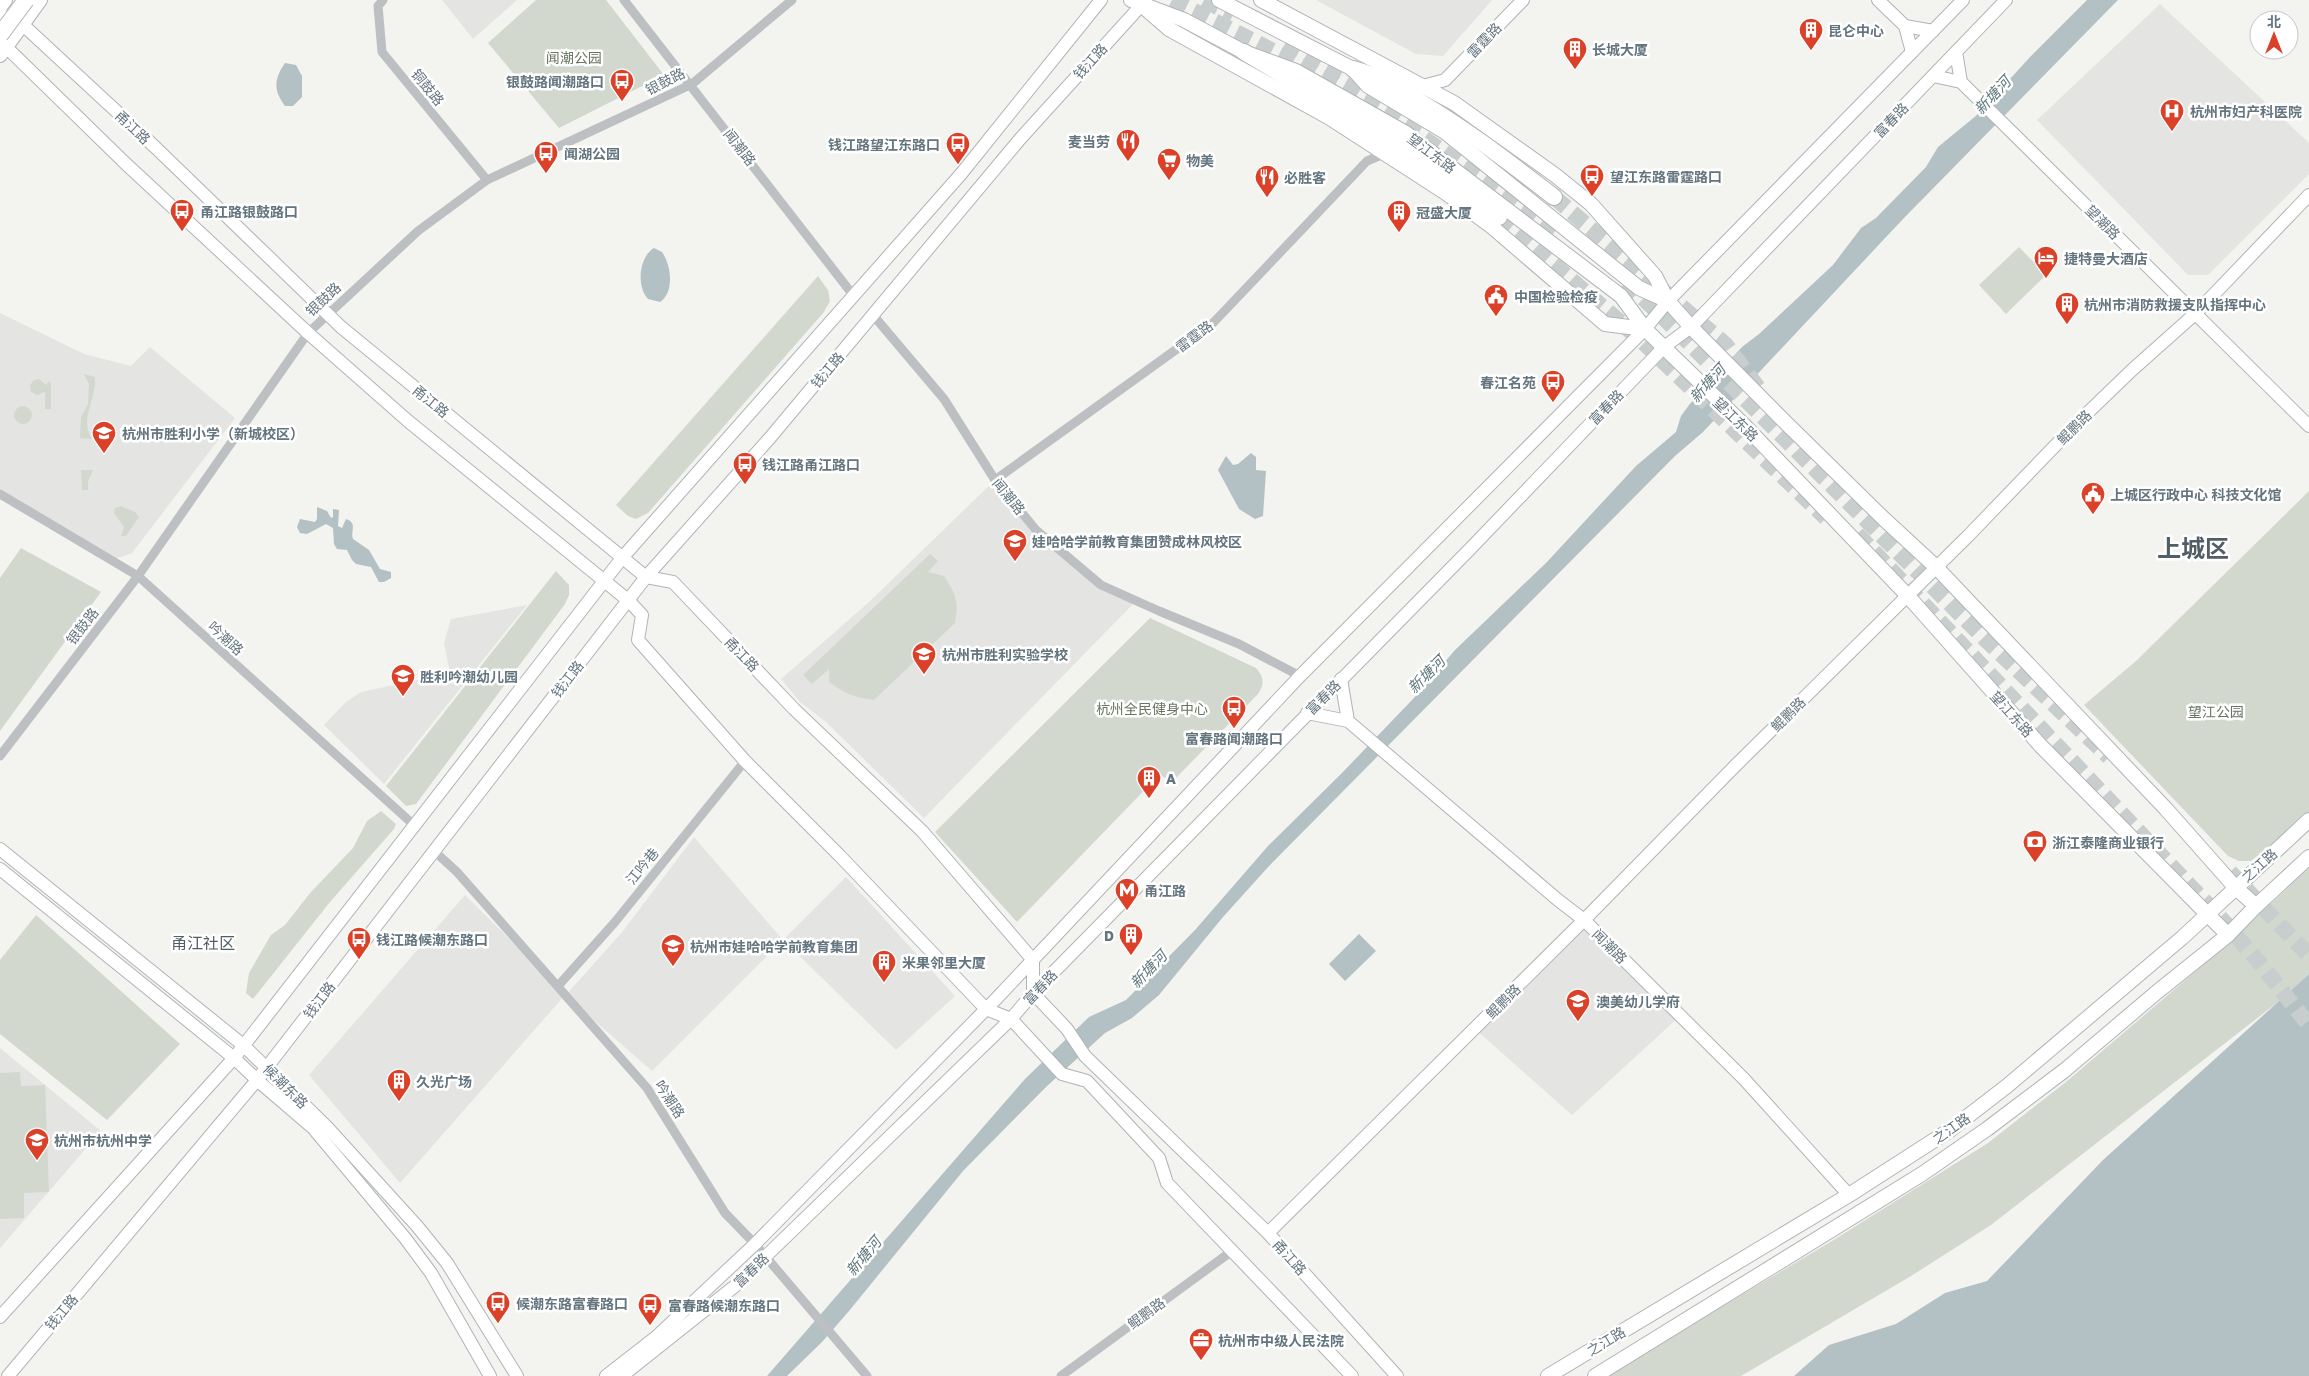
<svg xmlns="http://www.w3.org/2000/svg" width="2309" height="1376" font-family="'Golos Text','Noto Sans SC',sans-serif">
	<style>
		.built { fill: #e4e5e3 }
		.green { fill: #d3d8cf }
		.water { fill: #b3c1c4 }
		.lines { fill: none; stroke-linecap: round; stroke-linejoin: round }
		.highway-tunnel { stroke: #c8cdcd; stroke-width: 16; stroke-dasharray: 16 8; stroke-linecap: butt }
		.secondary-casing { stroke: #afb4b8; stroke-width: 14 }
		.primary-casing { stroke: #b0b4b7; stroke-width: 16 }
		.highway-casing { stroke: #afb3b6; stroke-width: 18 }
		.street { stroke: #bcc0c3; stroke-width: 9 }
		.secondary { stroke: #fff; stroke-width: 12 }
		.primary { stroke: #fff; stroke-width: 14 }
		.highway { stroke: #fff; stroke-width: 16 }
		.highway-bridge-casing { stroke: #afb3b6; stroke-width: 18; stroke-linecap: butt }
		.highway-bridge { stroke: #fff; stroke-width: 16 }
		.labels { text-anchor: middle; dominant-baseline: central; stroke-width: 5; stroke-linejoin: round; paint-order: stroke }
		.poi-label { font-size: 14px; font-weight: bold; fill: #64757f; stroke: #fff; text-anchor: start }
		.street-label { font-size: 14px; fill: #64757f; stroke: #fff }
		.park-label { font-size: 14px; fill: #687762; stroke: #fff }
		.water-label { font-size: 15px; font-style: italic; fill: #5f777d; stroke: #fff }
		.quarter-label { font-size: 16px; fill: #515e65; stroke: #fff }
		.town-label { font-size: 24px; font-weight: bold; fill: #515e65; stroke: #fff }
	</style>
	<rect width="100%" height="100%" fill="#f3f3ef"/>
	<g class="built">
		<path d="M442,0h75l-44,39z"/>
		<path d="M1316,0h176l-49,56 -27,-2z"/>
		<path d="M2160,4l149,139v31l-101,101h-20l-151,-155z"/>
		<path d="M0,313l84,41 47,12 19,-19 85,71 -103,135 -17,6 -115,-69z"/>
		<path d="M995,480l42,50 64,55 35,16 -212,217 -99,-97 -25,-19 -19,-23 87,-76z"/>
		<path d="M527,605l-143,179 -60,-59 22,-23 15,-10 89,-19 -6,-30 7,-24z"/>
		<path d="M694,837l89,103 63,-63 109,119 -59,54 -113,-110 -131,131 -87,-76 -165,188 -91,-108 156,-180 101,100 57,-64z"/>
		<path d="M1584,920l96,96 -108,99 -97,-86z"/>
		<path d="M0,1048l101,83 -101,117z"/>
	</g>
	<g class="green">
		<path d="M536,0h70l58,75 -105,53 -71,-85z"/>
		<path d="M2019,247l27,28 -40,39 -27,-29z"/>
		<path d="M818,276l10,14 2,11 -6,11 -176,201 -12,6 -8,-3 -12,-11z"/>
		<path d="M84,374l11,3c2,22 -16,42 -3,62l-12,-1 1,-21 7,-13 1,-20z"/>
		<path d="M34,380l5,-1 7,6 3,-4 2,3v25h-6v-17l-8,3 -6,-3 -1,-7z"/>
		<circle cx="23" cy="415" r="9"/>
		<path d="M81,470h12l-5,12v8h-6z"/>
		<path d="M2309,491v322l-58,48h-12l-11,-5 -144,-151 52,-44z"/>
		<path d="M121,506l14,6 4,5 -13,19h-5l3,-9 -10,-14 1,-5z"/>
		<path d="M21,548l80,44 -101,139v-153z"/>
		<path d="M930,554l8,7 -10,11 16,4c12,18 15,25 11,47l-81,77c-19,-2 -30,-7 -45,-18v-13l-17,15 -9,-9z"/>
		<path d="M556,571l13,14v10l-4,9 -149,200 -10,2 -20,-20z"/>
		<path d="M1150,618l106,50c8,9 9,15 2,26l-87,89 -11,-9 -143,148 -82,-90z"/>
		<path d="M381,811l15,13 -2,5 -64,73 -77,97 -7,-6 3,-20 22,-38 14,-10 26,-33 42,-44 14,-27z"/>
		<path d="M2309,868v106l-31,28 -287,223 -80,51 -170,100h-136l227,-135 156,-98 78,-61 158,-135z"/>
		<path d="M36,915l144,129 -73,76 -107,-86v-74z"/>
		<path d="M20,1072l1,14 24,-1 4,107 -25,1v25l-24,1v-146z"/>
	</g>
	<g class="water">
		<path d="M2087,0h31l-215,219 -200,213 -28,24 -120,121 -286,289 -46,51 -64,78 -27,23 -27,15 -59,54 -83,84 -114,140 -27,31 -35,34h-20l258,-297 64,-62 37,-17 69,-70 73,-84 73,-72 72,-75 42,-49 91,-87 90,-97 40,-34 5,-16 8,-11 53,-58 17,-13 74,-69 28,-37 15,-10 50,-51 12,-20 39,-32 54,-59z"/>
		<path d="M285,63l11,2 6,11v21l-9,9h-8c-12,-16 -11,-27 0,-43z"/>
		<path d="M654,248l8,4c9,13 13,40 -2,50l-12,-3c-12,-13 -9,-42 6,-51z"/>
		<path d="M1251,453l5,4v13l10,1 -3,45 -8,3 -16,-10 -21,-39 8,-14 7,9 5,-1z"/>
		<path d="M317,507l10,4 4,7 2,-1v-8l6,1 -1,16 4,2 4,-9c12,4 4,12 7,20l16,11 11,19 11,3v6l-7,4h-5l-8,-15 -15,-3 -4,-4 -5,-10 -10,-1 -3,-5 -1,-16 -7,-4 -19,10 -7,-1 -3,-6 3,-8 15,3 2,-3z"/>
		<path d="M1359,934l17,17 -31,30 -16,-17z"/>
		<path d="M2309,974v402h-515l35,-31 67,-21 49,-31 42,-12 116,-121z"/>
	</g>
	<g class="lines">
		<g class="highway-tunnel">
			<path d="M1172,0c65,33 132,65 195,102 65,39 126,84 184,134"/>
			<path d="M1204,0l29,15"/>
			<path d="M1286,42l82,44"/>
			<path d="M1554,197l172,148 36,48"/>
			<path d="M1499,217l144,125 183,176"/>
			<path d="M1626,282l39,37 320,320 124,118"/>
			<path d="M1857,534l370,391 31,36 51,64"/>
			<path d="M2230,872l79,84"/>
		</g>
		<defs>
			<g id="secondary">
				<path d="M1878,0l27,26 7,26"/>
				<path d="M0,14l22,10 133,123 186,180 305,250 27,5 121,127 128,122 111,129v33l34,36 18,27 183,177 129,143"/>
				<path d="M1905,26l28,5"/>
				<path d="M0,41l125,122 183,170 100,88 221,180 13,14 -4,25 107,121 95,95 146,153 25,10 51,55 25,7 72,77 8,25 185,193"/>
				<path d="M1956,52l5,30"/>
				<path d="M1933,76l28,6 348,344"/>
				<path d="M1423,86l22,-6 78,-80"/>
				<path d="M1341,679l7,42"/>
				<path d="M1307,713l41,8 210,179 26,20 160,159 105,116"/>
				<path d="M0,849l243,196 84,82 90,99 30,37 70,113"/>
				<path d="M0,869l234,189 23,22 56,48 92,110 26,35 59,103"/>
				<path d="M1268,1233l316,-313 151,-154 234,-231 109,-113 54,-52 64,-57 113,-118"/>
				<path d="M0,1317l234,-259 388,-500 339,-384 140,-174"/>
				<path d="M8,1376l249,-296 389,-503 123,-138 251,-300 126,-139"/>
				<path d="M606,1376l50,-39 99,-93 241,-245 304,-323 345,-347 23,-28 295,-301"/>
				<path d="M622,1376l113,-90 276,-267 22,-26 437,-444 194,-202 27,-20 315,-327"/>
			</g>
			<g id="primary">
				<path d="M1131,0l53,20 60,32 52,19 110,62 215,163 24,33 100,97 162,169 133,150 188,190"/>
				<path d="M1219,0l134,69 15,17 77,46 194,156 29,13"/>
				<path d="M1261,0l193,103 101,72 36,29 64,72 13,25 23,26 96,97 97,95 52,48 230,242 69,78 21,19"/>
				<path d="M1147,10l22,19 161,89 116,75 45,33 114,98 40,5"/>
				<path d="M0,55l40,-55"/>
				<path d="M1548,1376l301,-181 101,-65 57,-44 176,-149 126,-117"/>
				<path d="M1595,1376l327,-202 65,-45 78,-59 92,-78 71,-57 28,-29 53,-49"/>
			</g>
			<g id="highway">
				<path d="M0,5l4,-5"/>
				<path d="M1244,52c87,52 175,101 255,165"/>
				<path d="M1353,69c26,7 47,20 69,34 47,28 89,61 132,94"/>
			</g>
		</defs>
		<use href="#secondary" class="secondary-casing"/>
		<use href="#primary" class="primary-casing"/>
		<use href="#highway" class="highway-casing"/>
		<g class="street">
			<path d="M383,0l-5,6 4,46 105,128"/>
			<path d="M624,0l229,295"/>
			<path d="M873,315l71,84 51,81 41,50 65,55 58,26 80,33 61,32"/>
			<path d="M995,480l218,-157 154,-162 19,-8"/>
			<path d="M0,494l138,82 277,250"/>
			<path d="M0,756l138,-180 170,-243 110,-102 69,-51 205,-96 100,-84"/>
			<path d="M433,850l24,22 190,216 78,125 30,31 112,132"/>
			<path d="M558,986l57,-64 130,-161"/>
			<path d="M1061,1376l171,-125"/>
		</g>
		<use href="#secondary" class="secondary"/>
		<use href="#primary" class="primary"/>
		<use href="#highway" class="highway"/>
		<defs>
			<path id="highway-bridge" d="M0,35l26,-35"/>
		</defs>
		<use href="#highway-bridge" class="highway-bridge-casing"/>
		<use href="#highway-bridge" class="highway-bridge"/>
	</g>
	<defs>
		<symbol id="building-pin" viewBox="-11 -11 22 30"><path d="M0 17L-7.5 6A9.5 9.5 0 1 1 7.5 6Z" fill="#db4128" stroke="#fff"/><path d="M-4-6H4V6H1V3H-1V6H-4ZM-2.5-4.3h1.7v1.8h-1.7ZM.8-4.3h1.7v1.8H.8ZM-2.5-1h1.7V.8h-1.7ZM.8-1h1.7V.8H.8Z" fill="#fff"/></symbol>
		<symbol id="bus-pin" viewBox="-11 -11 22 30"><path d="M0 17L-7.5 6A9.5 9.5 0 1 1 7.5 6Z" fill="#db4128" stroke="#fff"/><path d="M-5-6H5V4H4V6H2V4H-2V6H-4V4H-5ZM-3.5-4V0h7V-4ZM-3.5 1.2v1.5H-2V1.2ZM2 1.2v1.5H3.5V1.2Z" fill="#fff"/></symbol>
		<symbol id="hospital-pin" viewBox="-11 -11 22 30"><path d="M0 17L-7.5 6A9.5 9.5 0 1 1 7.5 6Z" fill="#db4128" stroke="#fff"/><path d="M-5-5h3v3.5h4V-5h3V5h-3V1.5h-4V5h-3Z" fill="#fff"/></symbol>
		<symbol id="restaurant-pin" viewBox="-11 -11 22 30"><path d="M0 17L-7.5 6A9.5 9.5 0 1 1 7.5 6Z" fill="#db4128" stroke="#fff"/><path d="M-5-6h1v4h1v-4h1v4h1v-4h1v5L-1.5 .5V6h-2V.5L-5-1ZM5-6V6H3V1.5H1.5Q1.5-4 5-6Z" fill="#fff"/></symbol>
		<symbol id="supermarket-pin" viewBox="-11 -11 22 30"><path d="M0 17L-7.5 6A9.5 9.5 0 1 1 7.5 6Z" fill="#db4128" stroke="#fff"/><path d="M-6-5.5h2.5l.6 2H6L4.5 2H-2.5L-4.4-4H-6ZM-1.5 3.2a1.3 1.3 0 1 0 .1 0ZM3 3.2a1.3 1.3 0 1 0 .1 0Z" fill="#fff"/></symbol>
		<symbol id="hotel-pin" viewBox="-11 -11 22 30"><path d="M0 17L-7.5 6A9.5 9.5 0 1 1 7.5 6Z" fill="#db4128" stroke="#fff"/><path d="M-6-4.5h1.5V1H6V5H4.5V3h-9V5H-6ZM-4 0a1.8 1.8 0 1 1 3.6 0ZM.5 0V-2.5h3Q6-2.5 6 0Z" fill="#fff"/></symbol>
		<symbol id="civic-pin" viewBox="-11 -11 22 30"><path d="M0 17L-7.5 6A9.5 9.5 0 1 1 7.5 6Z" fill="#db4128" stroke="#fff"/><path d="M-.6-6.5H3V-4.5H.6V-3L4-1V1h2V6H-6V1h2V-1L-.6-3ZM-1.2 2.5V6h2.4V2.5Z" fill="#fff"/></symbol>
		<symbol id="school-pin" viewBox="-11 -11 22 30"><path d="M0 17L-7.5 6A9.5 9.5 0 1 1 7.5 6Z" fill="#db4128" stroke="#fff"/><path d="M0-5L7-2L0 1L-7-2ZM-4 1L0 2.5L4 1V4Q0 6-4 4Z" fill="#fff"/></symbol>
		<symbol id="bank-pin" viewBox="-11 -11 22 30"><path d="M0 17L-7.5 6A9.5 9.5 0 1 1 7.5 6Z" fill="#db4128" stroke="#fff"/><path d="M-6-4H6V4H-6ZM0-2.3a2.3 2.3 0 1 0 0 4.6a2.3 2.3 0 1 0 0-4.6Z" fill="#fff"/></symbol>
		<symbol id="metro-pin" viewBox="-11 -11 22 30"><path d="M0 17L-7.5 6A9.5 9.5 0 1 1 7.5 6Z" fill="#db4128" stroke="#fff"/><path d="M-5.5 5V-5H-3L0 0L3-5H5.5V5H3V-.5L0 4L-3-.5V5Z" fill="#fff"/></symbol>
		<symbol id="office-pin" viewBox="-11 -11 22 30"><path d="M0 17L-7.5 6A9.5 9.5 0 1 1 7.5 6Z" fill="#db4128" stroke="#fff"/><path d="M-6-3h4V-5.5h4V-3h4V5H-6ZM-1-4.5V-3h2v-1.5ZM-6 0V1H6V0Z" fill="#fff"/></symbol>
	</defs>
	<g fill-rule="evenodd">
		<use href="#building-pin" x="1797" y="16" width="28" height="38"/>
		<use href="#building-pin" x="1561" y="35" width="28" height="38"/>
		<use href="#bus-pin" x="608" y="67" width="28" height="38"/>
		<use href="#hospital-pin" x="2158" y="97" width="28" height="38"/>
		<use href="#restaurant-pin" x="1114" y="127" width="28" height="38"/>
		<use href="#bus-pin" x="944" y="130" width="28" height="38"/>
		<use href="#bus-pin" x="532" y="139" width="28" height="38"/>
		<use href="#supermarket-pin" x="1155" y="146" width="28" height="38"/>
		<use href="#bus-pin" x="1578" y="162" width="28" height="38"/>
		<use href="#restaurant-pin" x="1253" y="163" width="28" height="38"/>
		<use href="#bus-pin" x="168" y="197" width="28" height="38"/>
		<use href="#building-pin" x="1385" y="198" width="28" height="38"/>
		<use href="#hotel-pin" x="2032" y="244" width="28" height="38"/>
		<use href="#civic-pin" x="1482" y="282" width="28" height="38"/>
		<use href="#building-pin" x="2053" y="290" width="28" height="38"/>
		<use href="#bus-pin" x="1539" y="368" width="28" height="38"/>
		<use href="#school-pin" x="90" y="419" width="28" height="38"/>
		<use href="#bus-pin" x="731" y="450" width="28" height="38"/>
		<use href="#civic-pin" x="2079" y="480" width="28" height="38"/>
		<use href="#school-pin" x="1001" y="527" width="28" height="38"/>
		<use href="#school-pin" x="910" y="640" width="28" height="38"/>
		<use href="#school-pin" x="389" y="662" width="28" height="38"/>
		<use href="#bus-pin" x="1220" y="694" width="28" height="38"/>
		<use href="#building-pin" x="1135" y="764" width="28" height="38"/>
		<use href="#bank-pin" x="2021" y="828" width="28" height="38"/>
		<use href="#metro-pin" x="1113" y="876" width="28" height="38"/>
		<use href="#building-pin" x="1117" y="921" width="28" height="38"/>
		<use href="#bus-pin" x="345" y="925" width="28" height="38"/>
		<use href="#school-pin" x="659" y="932" width="28" height="38"/>
		<use href="#building-pin" x="870" y="948" width="28" height="38"/>
		<use href="#school-pin" x="1564" y="987" width="28" height="38"/>
		<use href="#building-pin" x="385" y="1067" width="28" height="38"/>
		<use href="#school-pin" x="23" y="1126" width="28" height="38"/>
		<use href="#bus-pin" x="484" y="1289" width="28" height="38"/>
		<use href="#bus-pin" x="636" y="1291" width="28" height="38"/>
		<use href="#office-pin" x="1187" y="1326" width="28" height="38"/>
	</g>
	<g class="labels">
		<g class="poi-label">
			<text x="1828" y="30">昆仑中心</text>
			<text x="1592" y="49">长城大厦</text>
			<text x="604" y="81" text-anchor="end">银鼓路闻潮路口</text>
			<text x="2190" y="111">杭州市妇产科医院</text>
			<text x="1110" y="141" text-anchor="end">麦当劳</text>
			<text x="940" y="144" text-anchor="end">钱江路望江东路口</text>
			<text x="564" y="153">闻湖公园</text>
			<text x="1186" y="160">物美</text>
			<text x="1610" y="176">望江东路雷霆路口</text>
			<text x="1284" y="177">必胜客</text>
			<text x="200" y="211">甬江路银鼓路口</text>
			<text x="1416" y="212">冠盛大厦</text>
			<text x="2064" y="258">捷特曼大酒店</text>
			<text x="1514" y="296">中国检验检疫</text>
			<text x="2084" y="304">杭州市消防救援支队指挥中心</text>
			<text x="1536" y="382" text-anchor="end">春江名苑</text>
			<text x="122" y="433">杭州市胜利小学（新城校区）</text>
			<text x="762" y="464">钱江路甬江路口</text>
			<text x="2110" y="494">上城区行政中心 科技文化馆</text>
			<text x="1032" y="541">娃哈哈学前教育集团赞成林风校区</text>
			<text x="942" y="654">杭州市胜利实验学校</text>
			<text x="420" y="676">胜利吟潮幼儿园</text>
			<text x="1234" y="738" text-anchor="middle">富春路闻潮路口</text>
			<text x="1166" y="778">A</text>
			<text x="2052" y="842">浙江泰隆商业银行</text>
			<text x="1144" y="890">甬江路</text>
			<text x="1114" y="935" text-anchor="end">D</text>
			<text x="376" y="939">钱江路候潮东路口</text>
			<text x="690" y="946">杭州市娃哈哈学前教育集团</text>
			<text x="902" y="962">米果邻里大厦</text>
			<text x="1596" y="1001">澳美幼儿学府</text>
			<text x="416" y="1081">久光广场</text>
			<text x="54" y="1140">杭州市杭州中学</text>
			<text x="516" y="1303">候潮东路富春路口</text>
			<text x="668" y="1305">富春路候潮东路口</text>
			<text x="1218" y="1340">杭州市中级人民法院</text>
		</g>
		<g class="street-label">
			<text transform="translate(1484 40) rotate(-46)">雷霆路</text>
			<text transform="translate(1090 61) rotate(-48)">钱江路</text>
			<text transform="translate(665 81) rotate(-27)">银鼓路</text>
			<text transform="translate(428 87) rotate(51)">铜鼓路</text>
			<text transform="translate(1891 120) rotate(-46)">富春路</text>
			<text transform="translate(133 127) rotate(43)">甬江路</text>
			<text transform="translate(740 147) rotate(52)">闻潮路</text>
			<text transform="translate(1432 153) rotate(37)">望江东路</text>
			<text transform="translate(2103 222) rotate(45)">望潮路</text>
			<text transform="translate(323 299) rotate(-43)">银鼓路</text>
			<text transform="translate(1194 336) rotate(-37)">雷霆路</text>
			<text transform="translate(827 370) rotate(-50)">钱江路</text>
			<text transform="translate(431 401) rotate(39)">甬江路</text>
			<text transform="translate(1606 407) rotate(-46)">富春路</text>
			<text transform="translate(1736 419) rotate(44)">望江东路</text>
			<text transform="translate(2074 427) rotate(-45)">鲲鹏路</text>
			<text transform="translate(1009 496) rotate(51)">闻潮路</text>
			<text transform="translate(82 626) rotate(-52)">银鼓路</text>
			<text transform="translate(226 638) rotate(42)">吟潮路</text>
			<text transform="translate(742 654) rotate(46)">甬江路</text>
			<text transform="translate(567 679) rotate(-52)">钱江路</text>
			<text transform="translate(1323 697) rotate(-45)">富春路</text>
			<text transform="translate(1788 714) rotate(-45)">鲲鹏路</text>
			<text transform="translate(2012 714) rotate(48)">望江东路</text>
			<text transform="translate(2259 865) rotate(-42)">之江路</text>
			<text transform="translate(642 866) rotate(-51)">江吟巷</text>
			<text transform="translate(1610 946) rotate(45)">闻潮路</text>
			<text transform="translate(1040 987) rotate(-47)">富春路</text>
			<text transform="translate(319 1000) rotate(-53)">钱江路</text>
			<text transform="translate(1503 1001) rotate(-45)">鲲鹏路</text>
			<text transform="translate(286 1086) rotate(45)">候潮东路</text>
			<text transform="translate(670 1099) rotate(57)">吟潮路</text>
			<text transform="translate(1951 1128) rotate(-35)">之江路</text>
			<text transform="translate(1290 1257) rotate(48)">甬江路</text>
			<text transform="translate(751 1270) rotate(-44)">富春路</text>
			<text transform="translate(61 1312) rotate(-50)">钱江路</text>
			<text transform="translate(1146 1313) rotate(-36)">鲲鹏路</text>
			<text transform="translate(1606 1341) rotate(-31)">之江路</text>
		</g>
		<g class="park-label">
			<text x="574" y="57">闻潮公园</text>
			<text x="1152" y="708">杭州全民健身中心</text>
			<text x="2216" y="711">望江公园</text>
		</g>
		<g class="water-label">
			<text transform="translate(1992 95) rotate(-47)">新塘河</text>
			<text transform="translate(1707 383) rotate(-48)">新塘河</text>
			<text transform="translate(1426 674) rotate(-45)">新塘河</text>
			<text transform="translate(1148 969) rotate(-46)">新塘河</text>
			<text transform="translate(863 1256) rotate(-50)">新塘河</text>
		</g>
		<g class="quarter-label">
			<text x="203" y="943">甬江社区</text>
		</g>
		<g class="town-label">
			<text x="2193" y="547">上城区</text>
		</g>
	</g>
	<g transform="translate(2274 35)"><circle r="24" fill="#ffffff" stroke="#c1c8cc"/>
	<path d="M0-4L9 19L0 12L-9 19Z" fill="#db4128"/>
	<text y="-8" font-size="14" font-weight="bold" text-anchor="middle" fill="#64757f">北</text>
	</g>
</svg>
